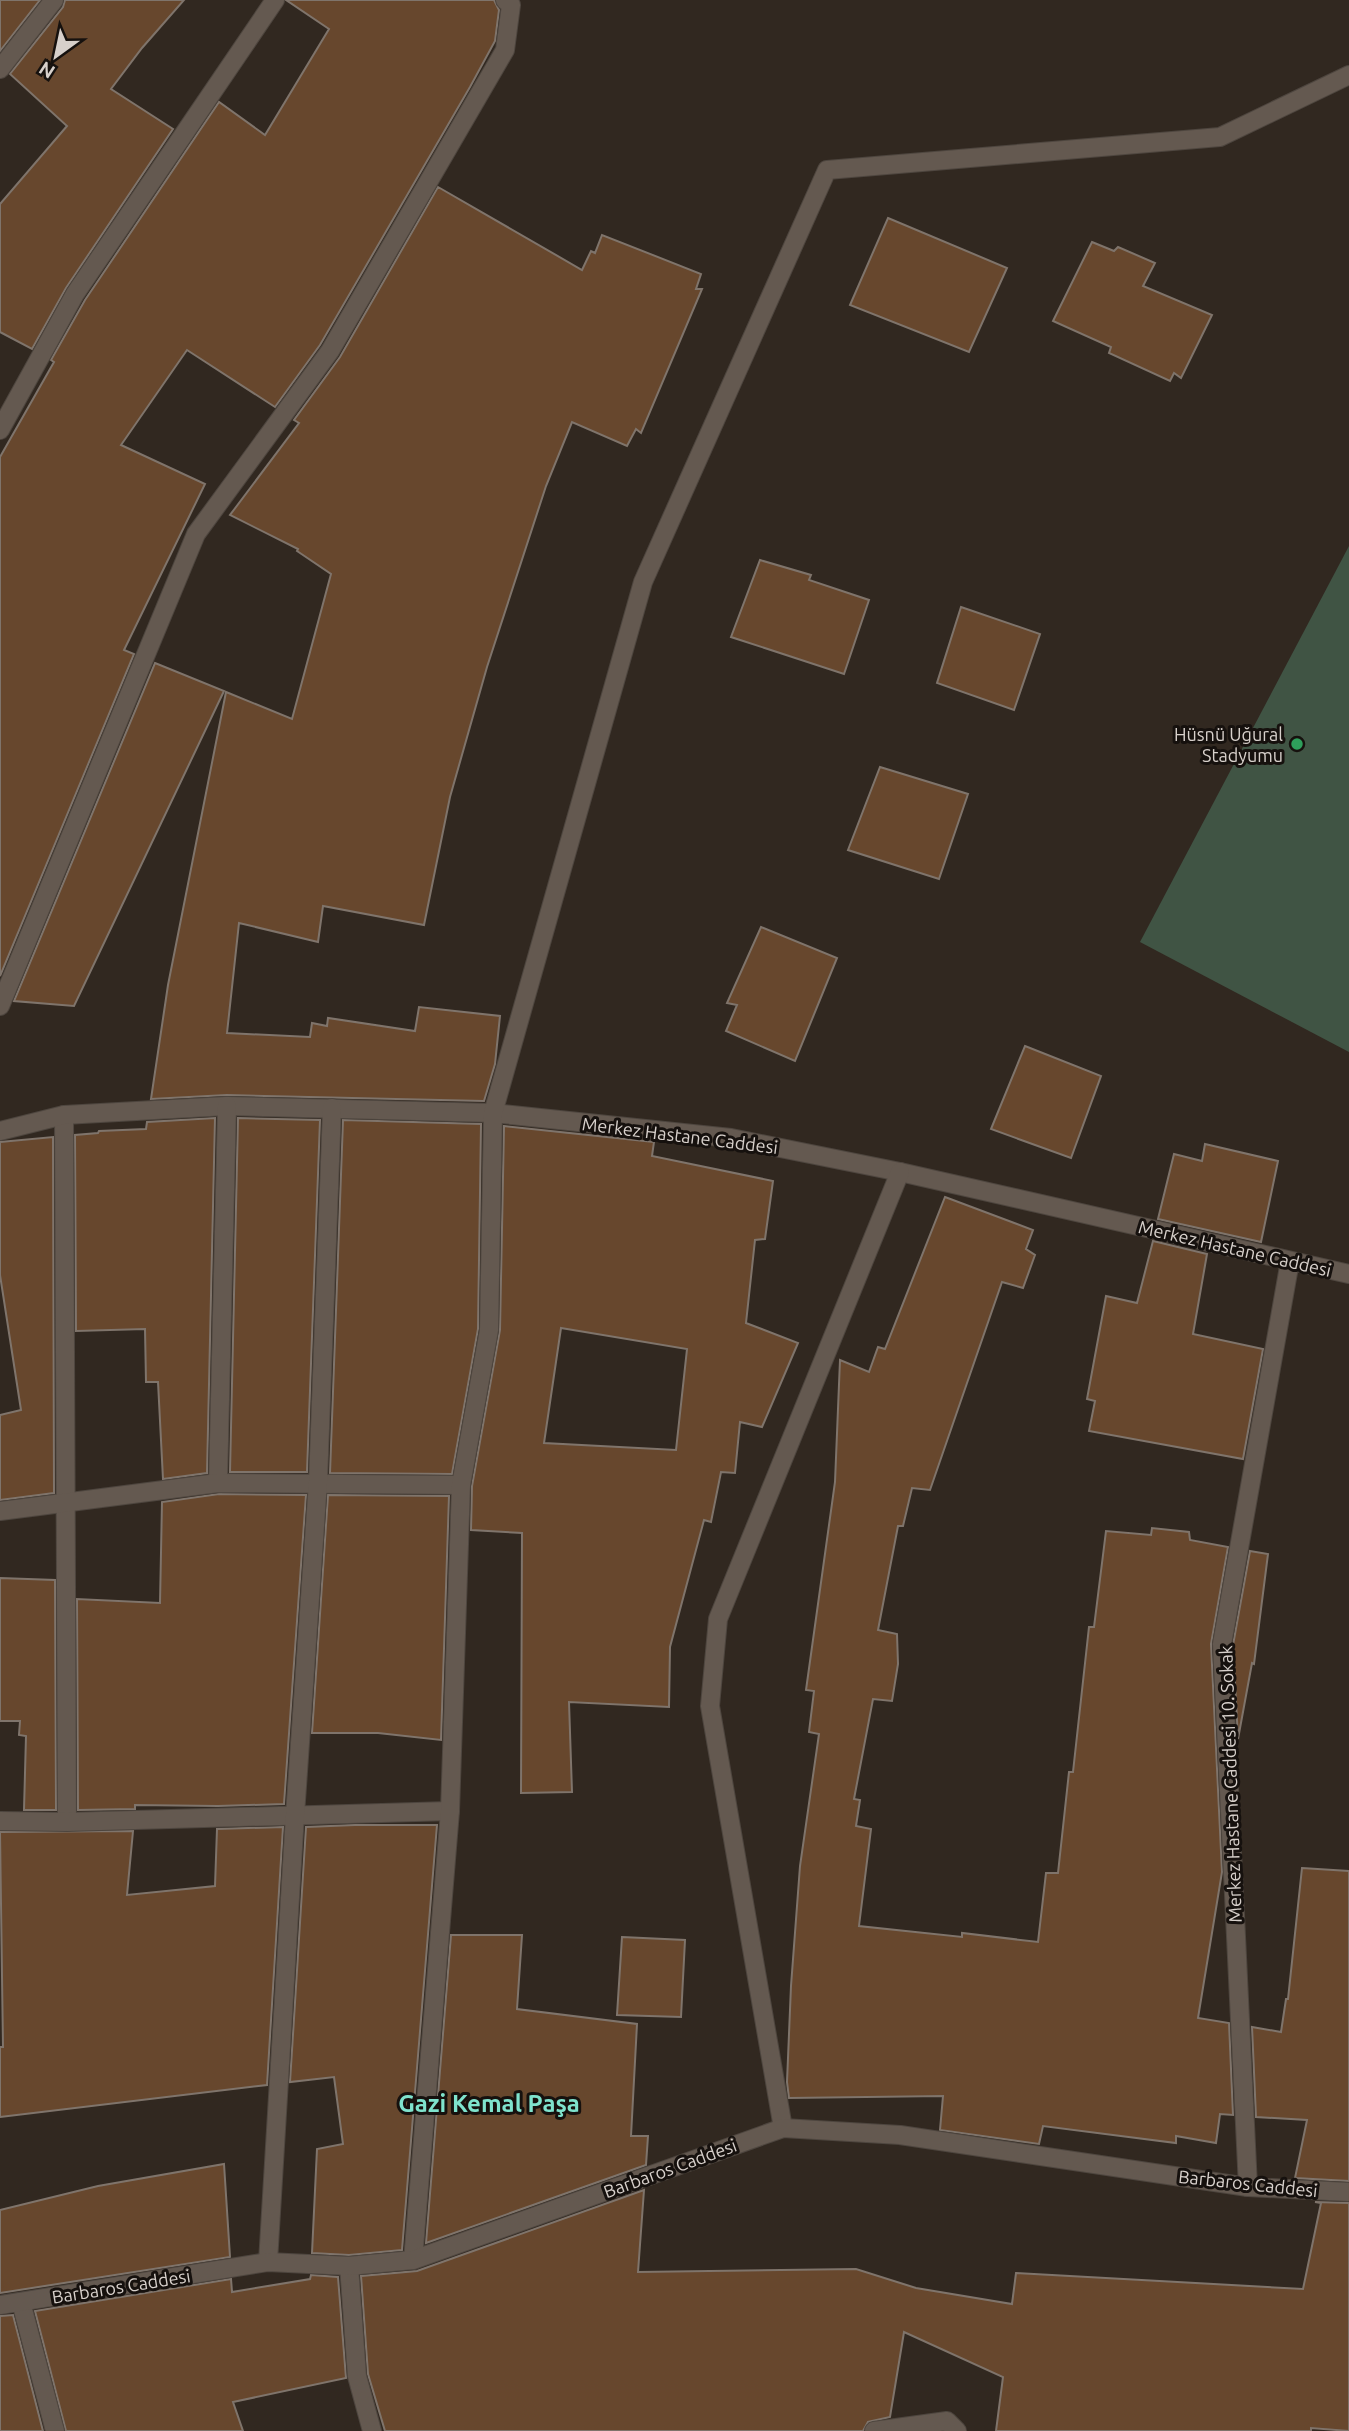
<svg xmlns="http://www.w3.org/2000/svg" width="1349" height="2431" font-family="Ubuntu,sans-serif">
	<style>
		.green { fill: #405444 }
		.building { fill: #67472d; stroke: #7f746b; stroke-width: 2; fill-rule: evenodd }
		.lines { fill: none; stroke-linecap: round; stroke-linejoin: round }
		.minor-casing { stroke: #4e463f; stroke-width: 20 }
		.minor { stroke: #645950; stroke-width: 18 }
		.leisure-dot { fill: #2e9e5b; stroke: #16110e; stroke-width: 2.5 }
		.labels { text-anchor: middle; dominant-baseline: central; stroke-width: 6; stroke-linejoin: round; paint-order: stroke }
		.poi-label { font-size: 18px; fill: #d7d0cb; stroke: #16110e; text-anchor: end }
		.street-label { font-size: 18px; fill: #d7d0cb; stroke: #16110e }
		.district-label { font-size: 24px; font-weight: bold; fill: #7fe3cd; stroke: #16110e }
	</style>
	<rect width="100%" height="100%" fill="#312820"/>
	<path class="green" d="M1349,546v506l-209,-110z"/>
	<g class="building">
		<path d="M0,0h40l-40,51z"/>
		<path d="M65,0h119l-42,48 -31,41 62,40 -107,159 -34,61 -32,-17v-128l67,-78 -57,-52 53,-67z"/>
		<path d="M286,0h208l5,10 -4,31 -25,46 -150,258 -45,62 -88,-57 -66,95 84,39 -81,166 10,4 -134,322v-519l54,-95 -3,-2 34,-60 134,-198 46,33 64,-106z"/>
		<path d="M438,187l144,83 9,-19 4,2 7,-18 99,39 -5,15h6l-61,144 -5,-4 -9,17 -55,-24 -26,64 -59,181 -37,130 -26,128 -101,-19 -5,36 -79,-19 -12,110 83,4 2,-14 15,3 1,-8 87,13 4,-24 81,9 -5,48 -11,37 -257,-6 -76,4 17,-114 58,-293 66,27 39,-145 -34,-23 1,-2 -68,-34 69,-92 -5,-3 46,-63z"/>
		<path d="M888,218l119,50 -38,84 -119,-47z"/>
		<path d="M1092,242l22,9 4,-4 37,16 -12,23 69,29 -31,63 -7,-5 -4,8 -61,-28 2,-6 -58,-26z"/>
		<path d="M760,560l51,15 -2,5 60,20 -25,74 -113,-37z"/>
		<path d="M961,607l79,27 -26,76 -77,-27z"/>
		<path d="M155,663l69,28 -150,315 -60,-5z"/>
		<path d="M880,767l88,27 -29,85 -91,-29z"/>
		<path d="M761,927l76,31 -42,103 -69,-30 11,-26 -10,-2z"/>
		<path d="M1025,1046l76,30 -30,82 -80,-29z"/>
		<path d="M215,1118l-8,355 -44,6 -5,-97h-12l-1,-53 -69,2 -1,-196 23,-2 1,-2 47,-2 1,-7z"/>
		<path d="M238,1118l82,2 -13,352h-77z"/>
		<path d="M343,1120l138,4 -3,205 -26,145 -122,-1z"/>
		<path d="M504,1126l150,16 -2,14 121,25 -8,58 -10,1 -9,83 52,20 -36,84 -22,-5 -5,51 -14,-1 -10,50 -7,-2 -34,127 -1,60 -100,-5 3,90 -51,1 1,-260 -51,-3 1,-44 28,-156zM561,1328l126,21 -11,101 -132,-7z"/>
		<path d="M53,1137l1,356 -54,7v-85l21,-5 -21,-135v-133z"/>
		<path d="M1205,1144l73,17 -17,81 -103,-23 16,-65 28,7z"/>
		<path d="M945,1197l88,33 -7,19 9,6 -12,33 -21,-6 -72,208 -18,-2 -9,38h-5l-20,104 19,4 1,30 -6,37 -19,-2 -19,100 6,1 -4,26 15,3 -12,97 103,11v-4l76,9 8,-69h12l11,-101h4l16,-145h5l12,-96 45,4 1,-7 37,4 1,8 38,7 -17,97 11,228 -24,146 31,5 4,92 -13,-1 -4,29 -40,-7v7l-133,-17 -4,18 -99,-14 3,-34 -154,2 -2,-16 4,-96 9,-120 19,-132 -10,-2 5,-41 -8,-1 29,-208 5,-122 29,12 9,-25 7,2z"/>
		<path d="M1153,1241l54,13 -14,80 70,15 -20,110 -154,-28 6,-30 -8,-2 19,-103 31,7z"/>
		<path d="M219,1494l87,1 -22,309 -66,2 -83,-1v4l-57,1 -1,-211 83,4 2,-101z"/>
		<path d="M328,1495l121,1 -8,244 -63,-7h-66z"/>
		<path d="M1250,1551l18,3 -14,110 -2,-1 -14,76 -5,-94z"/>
		<path d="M0,1578l55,2 1,230h-32l2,-74 -7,-1 1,-14h-20z"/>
		<path d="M355,1825h82l-35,425 -53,5 -37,-2 5,-104 26,-5 -9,-67 -44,5 16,-255z"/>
		<path d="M283,1827l-16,258 -267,32v-70h3l-3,-215 133,-1 -6,64 88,-9 2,-57z"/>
		<path d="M1302,1868l47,3v310l-54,-3 12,-58 -51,-3 -4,-90 29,5 5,-33h2z"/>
		<path d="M451,1935h71l-5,74 120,15 -6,112h17l-2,29 -220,78z"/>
		<path d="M622,1937l63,3 -4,77 -64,-2z"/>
		<path d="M224,2164l6,93 -230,36v-83l98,-24z"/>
		<path d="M644,2190l-6,82 218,-3 60,19 96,16 4,-31 287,16 18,-86 -6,-1 34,1v228l-38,-3v3h-315l7,-54 -99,-45 -14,85 -22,5 -5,9h-478l-17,-57 -7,-98 56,-5z"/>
		<path d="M311,2275l27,2 8,101 -113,24 10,29h-177l-31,-120 196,-32 1,13 78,-13z"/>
		<path d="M13,2315l30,116h-43v-115z"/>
	</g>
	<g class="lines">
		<defs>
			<g id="minor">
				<path d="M0,69l54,-69"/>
				<path d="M0,430l75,-136 200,-294"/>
				<path d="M0,1006l196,-472 134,-183 175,-301 6,-45 -6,-5"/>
				<path d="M64,1115l3,707"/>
				<path d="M0,1131l64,-16 163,-9 266,7 238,25 169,34 449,102"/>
				<path d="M218,1483l9,-377"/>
				<path d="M0,1511l218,-28 243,2"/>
				<path d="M0,1821l67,1 383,-11"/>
				<path d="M783,2128l-73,-422 8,-87 182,-447"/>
				<path d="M1248,2187l-26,-543 68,-383"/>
				<path d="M413,2260l37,-449 11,-326 28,-155 4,-217 150,-531 184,-412 393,-33 129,-62"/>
				<path d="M268,2262l27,-447 23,-333 14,-374"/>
				<path d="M349,2266l8,110 15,55"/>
				<path d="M21,2302l34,129"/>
				<path d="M0,2305l268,-43 81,4 64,-6 370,-132 117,7 348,52 101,5"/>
				<path d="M874,2431l73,-10 10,10"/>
			</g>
		</defs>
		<use href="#minor" class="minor-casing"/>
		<use href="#minor" class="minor"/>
	</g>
	<circle class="leisure-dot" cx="1297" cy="744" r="7"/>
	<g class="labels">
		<g class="poi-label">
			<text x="1283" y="734">Hüsnü Uğural<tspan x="1283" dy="21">Stadyumu</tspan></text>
		</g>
		<g class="street-label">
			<text transform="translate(680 1135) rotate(7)">Merkez Hastane Caddesi</text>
			<text transform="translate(1235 1248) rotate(13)">Merkez Hastane Caddesi</text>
			<text transform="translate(1230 1784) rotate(-92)">Merkez Hastane Caddesi 10. Sokak</text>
			<text transform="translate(670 2168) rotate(-20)">Barbaros Caddesi</text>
			<text transform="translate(1248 2183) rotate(6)">Barbaros Caddesi</text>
			<text transform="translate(121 2286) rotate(-9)">Barbaros Caddesi</text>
		</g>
		<g class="district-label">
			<text x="489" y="2103">Gazi Kemal Paşa</text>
		</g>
	</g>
	<g transform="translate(56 56) rotate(213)" stroke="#16110e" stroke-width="5" paint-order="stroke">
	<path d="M0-5L12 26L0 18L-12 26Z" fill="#d7d0cb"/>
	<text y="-10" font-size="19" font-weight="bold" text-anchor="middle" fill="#d7d0cb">N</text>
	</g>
</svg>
